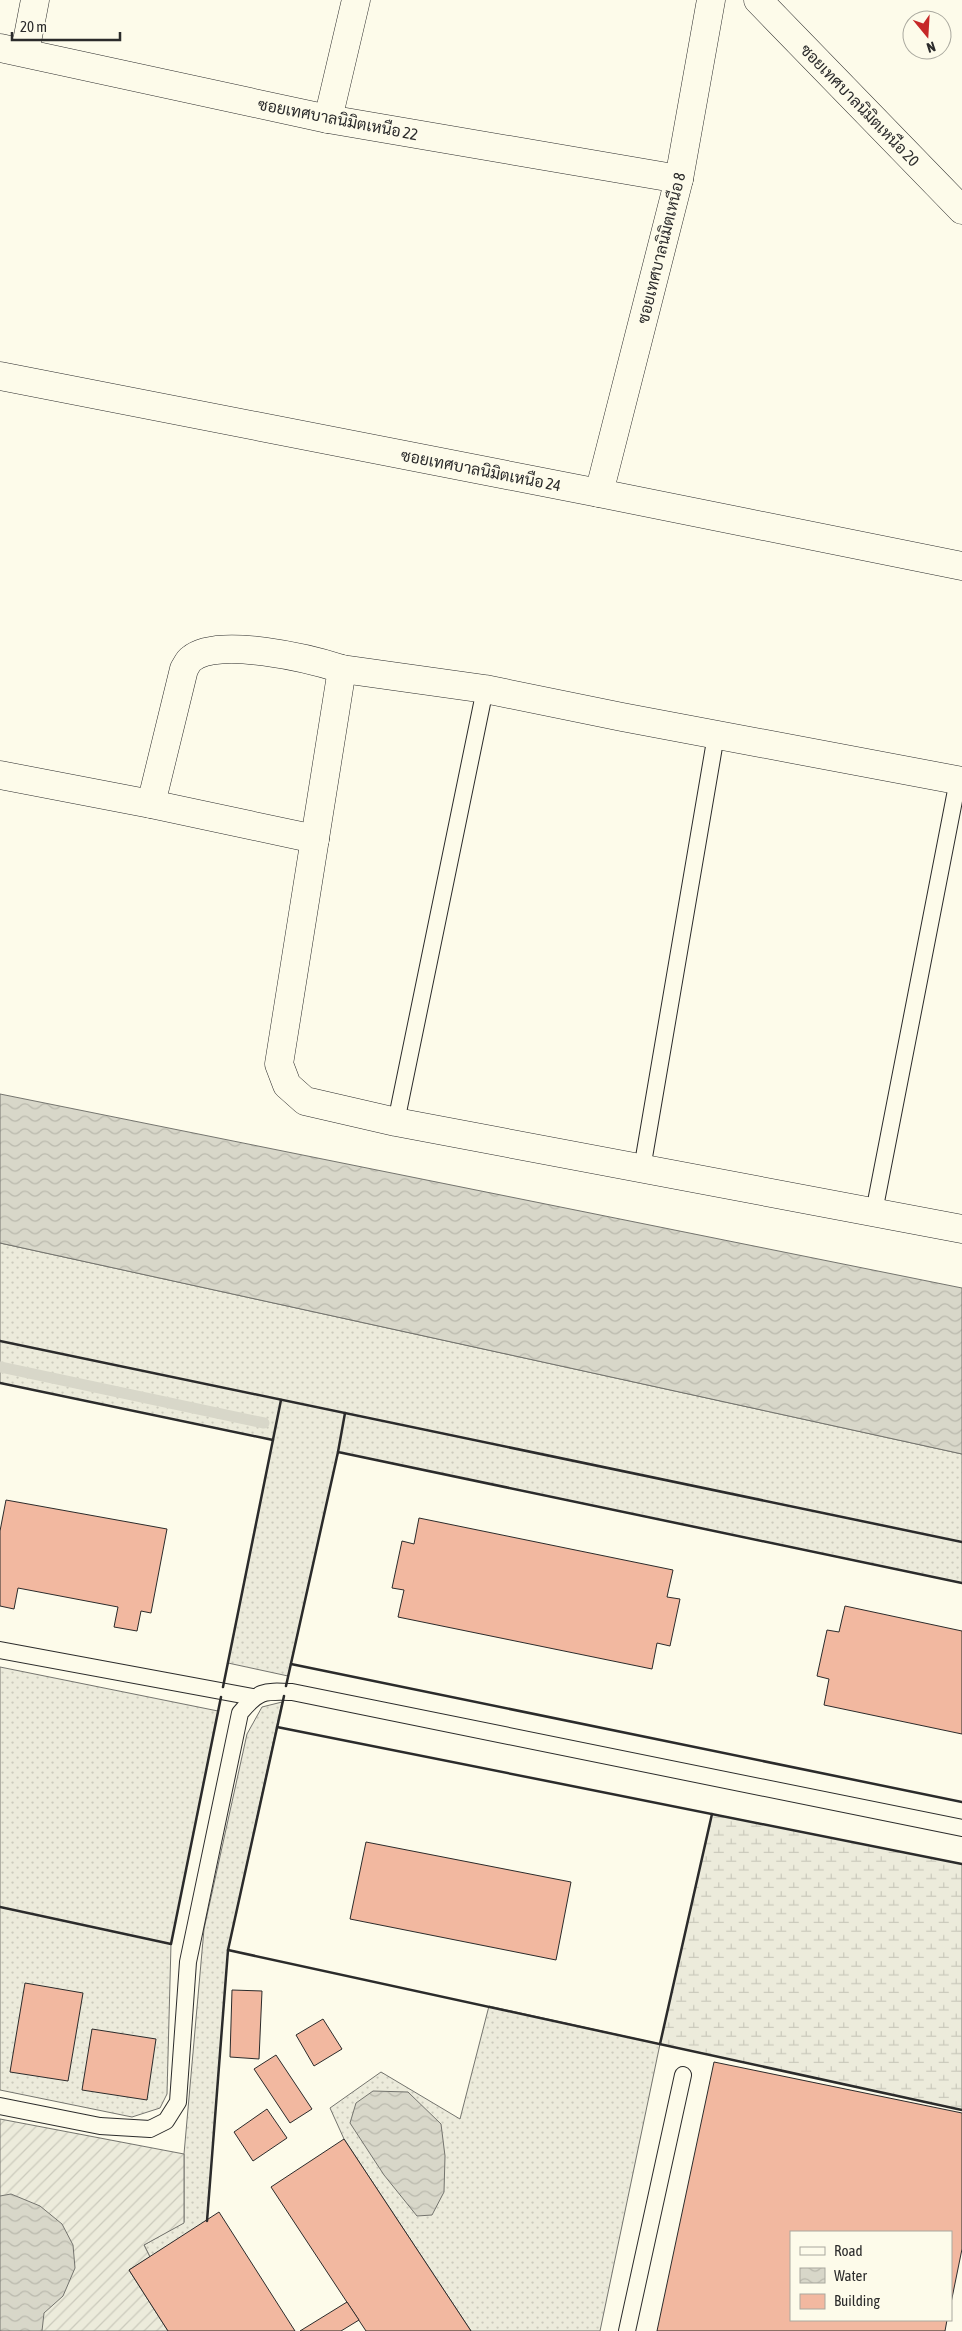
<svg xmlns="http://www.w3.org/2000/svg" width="962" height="2331" font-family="'Asap Condensed',Sarabun,sans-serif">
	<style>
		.grass { fill: url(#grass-dots); stroke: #74746e }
		.wetland { fill: url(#wetland-marsh); stroke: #74746e }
		.garden { fill: url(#garden-furrows); stroke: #74746e }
		.water { fill: url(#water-waves); stroke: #74746e }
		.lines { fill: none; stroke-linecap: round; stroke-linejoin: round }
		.stream { stroke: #d8d7c9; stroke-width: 11 }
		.building { fill: #f2b8a0; stroke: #2b2b2b }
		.lane-casing { stroke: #2b2b2b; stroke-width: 18 }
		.street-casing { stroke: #2b2b2b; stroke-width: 29 }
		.lane { stroke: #fdfbea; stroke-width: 16 }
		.street { stroke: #fdfbea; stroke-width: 28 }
		.wall { stroke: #2b2b2b; stroke-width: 2.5 }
		.labels { text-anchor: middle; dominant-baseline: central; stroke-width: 4; stroke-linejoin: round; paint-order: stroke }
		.street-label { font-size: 16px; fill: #2b2b2b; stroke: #fdfbea }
	</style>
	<defs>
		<pattern id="grass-dots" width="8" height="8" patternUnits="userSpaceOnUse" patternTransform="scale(1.25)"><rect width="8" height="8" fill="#ecebdb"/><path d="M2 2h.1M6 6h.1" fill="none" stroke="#cbcabc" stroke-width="1.8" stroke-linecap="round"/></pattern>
		<pattern id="wetland-marsh" width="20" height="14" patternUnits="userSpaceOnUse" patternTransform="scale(1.25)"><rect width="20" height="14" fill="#ecebdb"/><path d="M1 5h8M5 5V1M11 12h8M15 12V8" fill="none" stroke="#cbcabc"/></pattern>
		<pattern id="garden-furrows" width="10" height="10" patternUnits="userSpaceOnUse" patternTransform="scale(1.25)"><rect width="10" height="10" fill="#ecebdb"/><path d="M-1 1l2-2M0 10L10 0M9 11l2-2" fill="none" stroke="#cbcabc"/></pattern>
		<pattern id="water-waves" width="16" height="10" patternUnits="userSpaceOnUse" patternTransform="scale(1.25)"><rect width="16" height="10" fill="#d8d7c9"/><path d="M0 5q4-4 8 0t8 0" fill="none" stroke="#bab9ad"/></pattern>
	</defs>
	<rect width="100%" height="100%" fill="#fdfbea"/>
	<g class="grass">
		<path d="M0,1243l962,211v129l-624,-131 -50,224 -60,-13 45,-223 -273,-57z"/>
		<path d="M0,1667l218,44 -47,233 -4,150 -7,14 -28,9 -132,-27z"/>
		<path d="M282,1702l-54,248 -21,271 -57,36 -6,-12 40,-23v-68l20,-225 43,-195 15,-27z"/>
		<path d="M489,2006l171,38 -60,287h-129l-127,-192 -14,-31 51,-36 79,47z"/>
	</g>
	<path class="wetland" d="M712,1814l250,50v246l-302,-66z"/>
	<path class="garden" d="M0,2119l184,35v69l-40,22 6,12 -21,13 39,61h-168z"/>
	<g class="water">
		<path d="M0,1094l962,194v166l-962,-211z"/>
		<path d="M373,2091l35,1 33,32 4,32 -1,36 -12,23 -15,1 -33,-41 -34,-52 6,-20z"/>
		<path d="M11,2194l29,12 22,18 11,21 2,23 -12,28 -19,17 -2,18h-42v-135z"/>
	</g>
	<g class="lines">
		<path class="stream" d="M0,1367l264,56"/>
	</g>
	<g class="building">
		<path d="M6,1500l161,29 -16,84 -10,-2 -4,20 -23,-4 4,-20 -100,-19 -4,21 -14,-3v-75z"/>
		<path d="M419,1518l254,52 -6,27 13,2 -10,47 -13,-3 -5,26 -254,-52 6,-27 -12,-2 10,-47 12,3z"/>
		<path d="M845,1606l117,25v103l-138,-29 5,-26 -12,-3 10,-46 12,2z"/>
		<path d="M366,1842l205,40 -15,78 -206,-41z"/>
		<path d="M25,1983l58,10 -15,88 -58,-9z"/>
		<path d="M232,1990l30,1 -3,68 -29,-2z"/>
		<path d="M323,2019l19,30 -28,17 -18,-31z"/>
		<path d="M92,2029l64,10 -9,61 -65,-10z"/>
		<path d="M276,2055l36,54 -22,14 -36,-54z"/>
		<path d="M714,2062l248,51v136l-11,54v-71h-160v88h156l-2,11h-288z"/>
		<path d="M267,2109l20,29 -34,23 -19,-29z"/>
		<path d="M344,2139l127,192h-105l-95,-144z"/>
		<path d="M219,2212l76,119h-127l-39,-61z"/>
		<path d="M347,2302l12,18 -18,11h-41z"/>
	</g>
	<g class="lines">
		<defs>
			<g id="lane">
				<path d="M396,1122l89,-433"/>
				<path d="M642,1169l74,-434"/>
				<path d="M874,1212l84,-432"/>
				<path d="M0,1650l253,47"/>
				<path d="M0,2106l100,20 50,3 16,-8 12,-19 10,-140 52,-249c19,-23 24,-22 52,-21l670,136"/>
				<path d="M627,2331l56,-256"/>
			</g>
			<g id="street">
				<path d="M758,0l204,210"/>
				<path d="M0,48l328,71 351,60"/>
				<path d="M25,52l10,-52"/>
				<path d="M328,119l28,-119"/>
				<path d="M0,376l599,117 363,73"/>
				<path d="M599,493l80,-314 32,-179"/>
				<path d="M0,775l151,29 164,35"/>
				<path d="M962,781l-340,-64 -137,-28 -143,-20 -63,395 8,21 18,16 91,21 566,107"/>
				<path d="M151,804l33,-135c2,-3 4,-8 7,-10 26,-23 120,0 151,10"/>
			</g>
		</defs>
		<use href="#lane" class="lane-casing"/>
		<use href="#street" class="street-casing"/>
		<use href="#lane" class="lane"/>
		<use href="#street" class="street"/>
		<g class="wall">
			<path d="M0,1341l962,201"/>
			<path d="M0,1383l273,57"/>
			<path d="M345,1413l-7,39 624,131"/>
			<path d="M291,1664l671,138"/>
			<path d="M286,1686l52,-234"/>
			<path d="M223,1687l58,-287"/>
			<path d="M277,1727l685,137"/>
			<path d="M0,1907l171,37 50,-247"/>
			<path d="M228,1950l734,160"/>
			<path d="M660,2044l52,-230"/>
			<path d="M207,2221l21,-271 56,-254"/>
		</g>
	</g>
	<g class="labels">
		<g class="street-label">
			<text transform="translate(860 105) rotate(46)">ซอยเทศบาลนิมิตเหนือ 20</text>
			<text transform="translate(338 119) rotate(11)">ซอยเทศบาลนิมิตเหนือ 22</text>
			<text transform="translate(661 248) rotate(-76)">ซอยเทศบาลนิมิตเหนือ 8</text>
			<text transform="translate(481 470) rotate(11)">ซอยเทศบาลนิมิตเหนือ 24</text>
		</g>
	</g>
	<rect x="790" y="2231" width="162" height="90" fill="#fdfbea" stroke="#a9a89e"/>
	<rect x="800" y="2247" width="25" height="8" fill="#fdfbea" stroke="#a9a89e"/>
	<text x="834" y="2256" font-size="15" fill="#2b2b2b">Road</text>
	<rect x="800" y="2268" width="25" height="15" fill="url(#water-waves)" stroke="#a9a89e"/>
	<text x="834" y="2281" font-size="15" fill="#2b2b2b">Water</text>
	<rect x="800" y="2294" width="25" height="15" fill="#f2b8a0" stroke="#a9a89e"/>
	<text x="834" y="2306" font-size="15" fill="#2b2b2b">Building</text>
	<g transform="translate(927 35) rotate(162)"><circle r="24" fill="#fdfbea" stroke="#a9a89e"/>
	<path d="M0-4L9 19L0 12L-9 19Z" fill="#c62828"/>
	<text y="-8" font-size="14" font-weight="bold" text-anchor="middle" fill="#2b2b2b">N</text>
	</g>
	<path d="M12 32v8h108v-8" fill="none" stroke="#2b2b2b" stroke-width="2.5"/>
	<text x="20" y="32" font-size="15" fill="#2b2b2b" stroke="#fdfbea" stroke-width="4" paint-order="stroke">20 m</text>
</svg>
